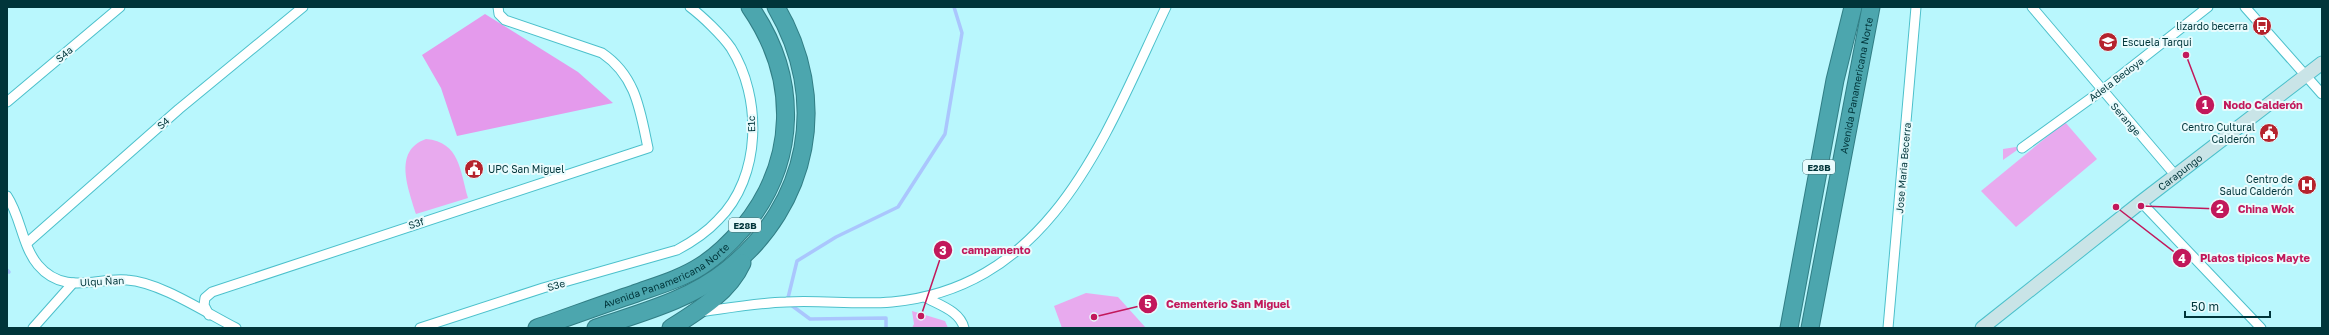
<svg xmlns="http://www.w3.org/2000/svg" width="2329" height="335" font-family="'Golos Text',sans-serif">
	<style>
		.green { fill: #e8aaee }
		.forest { fill: #e49aec }
		.lines { fill: none; stroke-linecap: round; stroke-linejoin: round }
		.stream { stroke: #aac6fd; stroke-width: 3.5 }
		.street-casing { stroke: #4cc0cb; stroke-width: 11 }
		.secondary-casing { stroke: #4cc0cb; stroke-width: 15 }
		.highway-casing { stroke: #317e85; stroke-width: 19 }
		.street { stroke: #fff; stroke-width: 9 }
		.secondary { stroke: #c9e4e7; stroke-width: 13 }
		.highway { stroke: #4ca6ae; stroke-width: 17 }
		.labels { text-anchor: middle; dominant-baseline: central; stroke-width: 4; stroke-linejoin: round; paint-order: stroke }
		.shield { fill: #e8fbfd; stroke: #467074; stroke-width: 1 }
		.shield-label { font-size: 9px; font-weight: bold; fill: #00353a }
		.poi-label { font-size: 10px; fill: #00353a; stroke: #e8fbfd; text-anchor: end }
		.street-label { font-size: 10px; fill: #00353a; stroke: #e8fbfd }
		.leader { fill: none; stroke: #c2185b; stroke-width: 1.5 }
		.callout-dot { fill: #c2185b; stroke: #e8fbfd; stroke-width: 1.5 }
		.mark-label { font-size: 12px; text-anchor: middle; font-weight: bold; fill: #fff }
		.callout-label { font-size: 11px; text-anchor: middle; font-weight: bold; fill: #c2185b; stroke: #e8fbfd; stroke-width: 4; stroke-linejoin: round; paint-order: stroke }
	</style>
	<rect width="100%" height="100%" fill="#b9f7fd"/>
	<g class="green">
		<path d="M2065,122l32,37 -81,68 -35,-36z"/>
		<path d="M426,139c34,3 34,32 42,59l-52,16c-7,-24 -24,-63 10,-75z"/>
		<path d="M2016,147l4,1 -17,12v-11z"/>
		<path d="M1086,293l32,4 28,31h-84l-8,-22z"/>
		<path d="M912,311l33,10 3,7h-36l2,-4z"/>
	</g>
	<path class="forest" d="M485,14l93,58 35,31 -156,33 -16,-48 -19,-33z"/>
	<g class="lines">
		<g class="stream">
			<path d="M7,270l2,2"/>
			<path d="M886,328v-10l-76,1 -23,-17 10,-41 39,-24 62,-30 47,-73 17,-101 -8,-26"/>
		</g>
		<defs>
			<g id="street">
				<path d="M2032,7l144,169"/>
				<path d="M2245,7l77,87"/>
				<path d="M7,102l113,-95"/>
				<path d="M2022,148l79,-57 107,-84"/>
				<path d="M7,196c14,21 15,50 31,69 26,31 59,12 89,15 33,2 79,33 109,48"/>
				<path d="M2141,202l120,126"/>
				<path d="M27,243l152,-134 124,-102"/>
				<path d="M925,297c14,8 35,14 39,31"/>
				<path d="M700,312c29,-4 57,-9 86,-10 35,-2 71,3 106,0 161,-15 214,-169 274,-295"/>
				<path d="M209,315l-5,-10 1,-7 7,-6 436,-144c-8,-38 -12,-72 -46,-95l-97,-33 -6,-6 -1,-7"/>
				<path d="M33,328l40,-45"/>
				<path d="M420,328l123,-40 134,-38c15,-8 29,-17 41,-30 44,-43 44,-123 13,-172 -9,-13 -29,-32 -41,-41"/>
				<path d="M1888,328l28,-321"/>
			</g>
			<g id="secondary">
				<path id="s1" d="M1982,328l159,-126 181,-139"/>
			</g>
			<g id="highway">
				<path id="s2" d="M537,328c32,-11 64,-23 97,-34 22,-8 47,-15 67,-28 16,-10 29,-23 42,-38 55,-67 56,-150 7,-221"/>
				<path d="M596,328c44,-15 94,-28 131,-58 83,-66 103,-171 49,-263"/>
				<path d="M671,328c27,-17 58,-36 71,-65"/>
				<path d="M1789,328l46,-248 18,-73"/>
				<path id="s3" d="M1810,328l61,-321"/>
			</g>
		</defs>
		<use href="#street" class="street-casing"/>
		<use href="#secondary" class="secondary-casing"/>
		<use href="#highway" class="highway-casing"/>
		<use href="#street" class="street"/>
		<use href="#secondary" class="secondary"/>
		<use href="#highway" class="highway"/>
	</g>
	<defs>
		<symbol id="bus-disc" viewBox="-11 -11 22 22"><circle r="9.5" fill="#b5232d" stroke="#e8fbfd"/><path d="M-5-6H5V4H4V6H2V4H-2V6H-4V4H-5ZM-3.5-4V0h7V-4ZM-3.5 1.2v1.5H-2V1.2ZM2 1.2v1.5H3.5V1.2Z" fill="#fff"/></symbol>
		<symbol id="university-disc" viewBox="-11 -11 22 22"><circle r="9.5" fill="#b5232d" stroke="#e8fbfd"/><path d="M0-5L7-2L0 1L-7-2ZM-4 1L0 2.5L4 1V4Q0 6-4 4Z" fill="#fff"/></symbol>
		<symbol id="civic-disc" viewBox="-11 -11 22 22"><circle r="9.5" fill="#b5232d" stroke="#e8fbfd"/><path d="M-.6-6.5H3V-4.5H.6V-3L4-1V1h2V6H-6V1h2V-1L-.6-3ZM-1.2 2.5V6h2.4V2.5Z" fill="#fff"/></symbol>
		<symbol id="hospital-disc" viewBox="-11 -11 22 22"><circle r="9.5" fill="#b5232d" stroke="#e8fbfd"/><path d="M-5-5h3v3.5h4V-5h3V5h-3V1.5h-4V5h-3Z" fill="#fff"/></symbol>
	</defs>
	<g fill-rule="evenodd">
		<use href="#bus-disc" x="2251" y="15" width="22" height="22"/>
		<use href="#university-disc" x="2097" y="31" width="22" height="22"/>
		<use href="#civic-disc" x="2258" y="122" width="22" height="22"/>
		<use href="#civic-disc" x="463" y="158" width="22" height="22"/>
		<use href="#hospital-disc" x="2296" y="174" width="22" height="22"/>
	</g>
	<g class="labels">
		<g class="shield">
			<rect x="1803" y="160" width="32" height="14" rx="3"/>
			<rect x="729" y="218" width="32" height="14" rx="3"/>
		</g>
		<g class="shield-label">
			<text x="1819" y="167">E28B</text>
			<text x="745" y="225">E28B</text>
		</g>
		<g class="poi-label">
			<text x="2248" y="26">lizardo becerra</text>
			<text x="2122" y="42" text-anchor="start">Escuela Tarqui</text>
			<text x="2255" y="127">Centro Cultural<tspan x="2255" dy="12">Calderón</tspan></text>
			<text x="488" y="169" text-anchor="start">UPC San Miguel</text>
			<text x="2293" y="179">Centro de<tspan x="2293" dy="12">Salud Calderón</tspan></text>
		</g>
		<g class="street-label">
			<text transform="translate(64 54) rotate(-40)">S4a</text>
			<text transform="translate(2116 79) rotate(-37)">Adela Bedoya</text>
			<text stroke="none"><textPath href="#s3" startOffset="247">Avenida Panamericana Norte</textPath></text>
			<text transform="translate(2126 119) rotate(49)">Serange</text>
			<text transform="translate(163 123) rotate(-41)">S4</text>
			<text transform="translate(751 124) rotate(-92)">E1c</text>
			<text transform="translate(1903 168) rotate(-85)">Jose Maria Becerra</text>
			<text stroke="none"><textPath href="#s1" startOffset="252">Carapungo</textPath></text>
			<text transform="translate(416 223) rotate(-18)">S3f</text>
			<text stroke="none"><textPath href="#s2" startOffset="140">Avenida Panamericana Norte</textPath></text>
			<text transform="translate(102 281) rotate(-3)">Ulqu Ñan</text>
			<text transform="translate(556 285) rotate(-16)">S3e</text>
		</g>
	</g>
	<path class="leader" d="M2186 55L2205 105M2141 206L2220 209M921 316L943 250M2116 207L2182 258M1094 317L1148 304"/>
	<g class="callout-dot">
		<circle cx="2186" cy="55" r="4"/>
		<circle cx="2141" cy="206" r="4"/>
		<circle cx="921" cy="316" r="4"/>
		<circle cx="2116" cy="207" r="4"/>
		<circle cx="1094" cy="317" r="4"/>
		<circle cx="2205" cy="105" r="10"/>
		<circle cx="2220" cy="209" r="10"/>
		<circle cx="943" cy="250" r="10"/>
		<circle cx="2182" cy="258" r="10"/>
		<circle cx="1148" cy="304" r="10"/>
	</g>
	<g class="mark-label">
		<text x="2205" y="109">1</text>
		<text x="2220" y="213">2</text>
		<text x="943" y="255">3</text>
		<text x="2182" y="263">4</text>
		<text x="1148" y="308">5</text>
	</g>
	<g class="callout-label">
		<text x="2263" y="109">Nodo Calderón</text>
		<text x="2266" y="213">China Wok</text>
		<text x="996" y="254">campamento</text>
		<text x="2255" y="262">Platos tipicos Mayte</text>
		<text x="1228" y="308">Cementerio San Miguel</text>
	</g>
	<rect width="2329" height="335" fill="none" stroke="#00353a" stroke-width="16"/>
	<path d="M2185 311v6h85v-6" fill="none" stroke="#00353a" stroke-width="2"/>
	<text x="2191" y="311" font-size="12" fill="#00353a" stroke="#e8fbfd" stroke-width="3" paint-order="stroke">50 m</text>
</svg>
